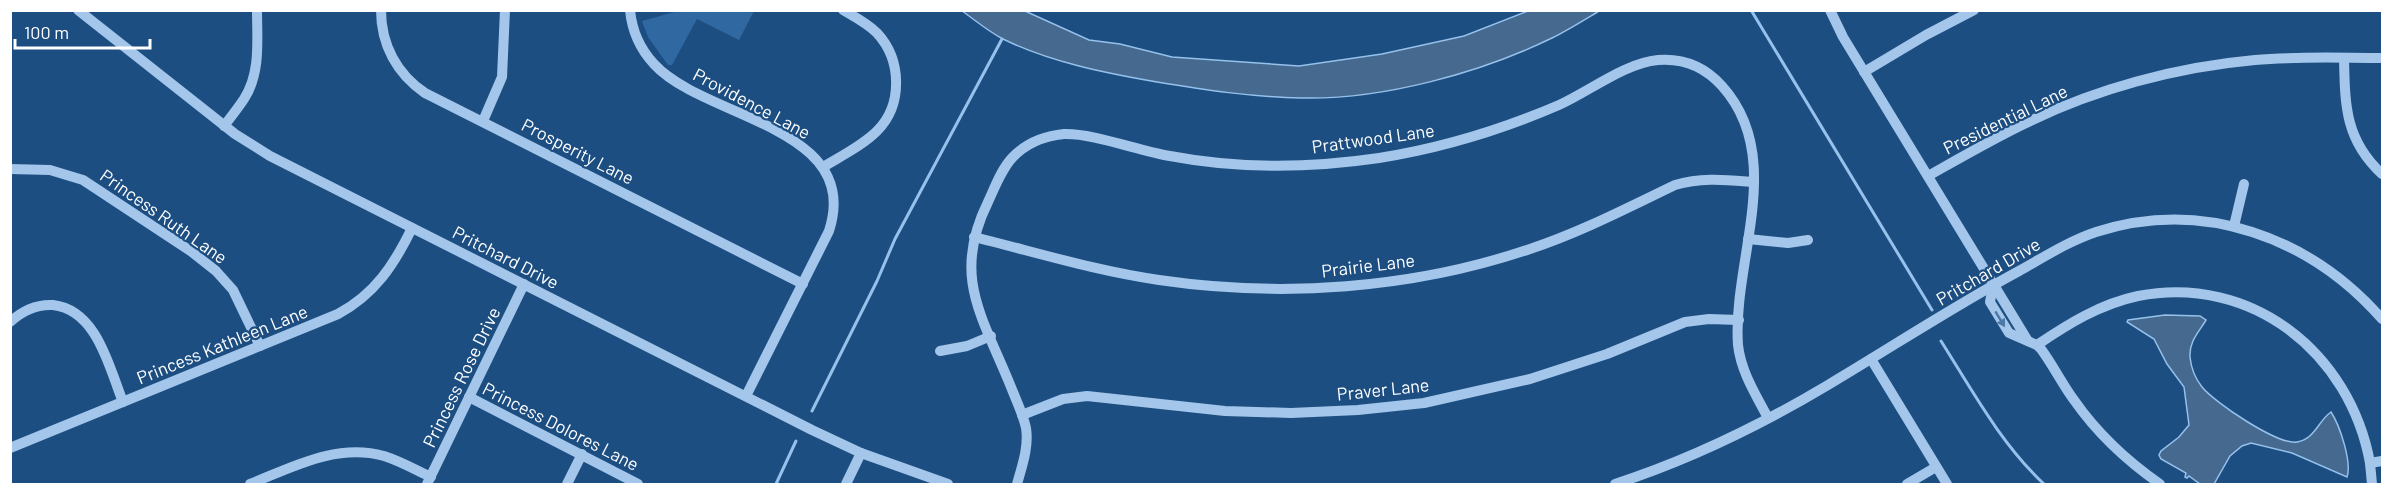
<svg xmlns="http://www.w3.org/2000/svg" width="2393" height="495" font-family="Barlow,sans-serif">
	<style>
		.green { fill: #3068a1 }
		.water { fill: #45698f; stroke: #96c1eb; stroke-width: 1.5 }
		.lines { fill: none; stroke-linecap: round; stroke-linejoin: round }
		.stream { stroke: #96c1eb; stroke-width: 3 }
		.minor { stroke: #a3c6ea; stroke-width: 10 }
		.oneway { fill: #4c78a6 }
		.labels { text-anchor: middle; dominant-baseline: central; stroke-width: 4.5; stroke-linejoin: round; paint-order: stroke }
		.street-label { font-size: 18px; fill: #fff; stroke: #1d4e82 }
	</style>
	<rect width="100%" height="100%" fill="#1d4e82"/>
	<path class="green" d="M678,11v-1l76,1 -15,29 -42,-21 -25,46h-4l-20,-28 -6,-16z"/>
	<g class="water">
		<path d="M962,11h63l64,29 31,4 52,13 127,9 83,-12 82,-18 64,-25h71c-15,9 -31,19 -47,27 -72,35 -170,62 -251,60 -49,-1 -96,-8 -144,-16 -52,-9 -107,-20 -154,-43 -14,-7 -28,-19 -41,-28z"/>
		<path d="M2165,315l35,1 6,4c-7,12 -17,21 -16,37 1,11 5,21 12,30 12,15 75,58 95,55 18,-3 21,-21 34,-30 9,14 21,50 16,65l-55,-24 -41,-10 -9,3 -12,10 -16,28h-14l-11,-8 -2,2 -2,-1 1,-4 -25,-14 -2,-4 2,-4 18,-14 10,-12 -5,-38 -17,-23 -13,-25 -27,-17 1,-2z"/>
	</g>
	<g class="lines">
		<g class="stream">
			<path d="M1751,10l181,300"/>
			<path d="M1941,341c31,49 60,103 103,143"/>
			<path d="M812,411l65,-130 18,-42 107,-200"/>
			<path d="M776,484l20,-43"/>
		</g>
		<g class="minor">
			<path d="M78,10l157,124 35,22 542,274 49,23 87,31"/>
			<path d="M381,10c0,35 16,64 44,83l378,191"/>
			<path d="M630,10c2,21 10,39 24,54 50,55 209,62 175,167l-83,165"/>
			<path d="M1830,10l13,27 185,304"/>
			<path d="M2344,58c1,47 1,82 38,116"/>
			<path d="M1864,72l62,-37 48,-25"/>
			<path d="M483,121l19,-44 3,-67"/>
			<path d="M224,126c7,-9 14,-18 20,-27 17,-26 13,-59 13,-89"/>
			<path d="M823,167c18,-11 39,-21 54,-36 26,-26 25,-71 0,-98 -10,-10 -22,-16 -34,-23"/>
			<path d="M10,169l40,1 33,10 109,72 24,19 17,19 27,56"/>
			<path d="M1928,176c32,-18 63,-36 96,-52 71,-35 152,-57 231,-64 43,-4 85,-2 127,-2"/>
			<path d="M2234,226l10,-42"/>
			<path d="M974,237c61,15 122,34 185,43 123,18 253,9 371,-31 51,-17 97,-41 145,-64 27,-8 52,-5 79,-3"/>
			<path d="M1748,239l40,4 20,-3"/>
			<path d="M1993,285l-3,17 19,31 28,12 4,4c12,16 21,35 33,51 23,33 53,61 86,84"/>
			<path d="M10,322c12,-11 26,-18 43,-17 44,5 56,62 70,97"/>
			<path d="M2037,345c31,-21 63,-41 101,-49 114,-22 212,57 232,167"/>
			<path d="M940,351l27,-5 24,-10"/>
			<path d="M1871,359l76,125"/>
			<path d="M469,397l169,87"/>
			<path d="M1022,415l41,-16 24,-3 138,15 66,2 67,-3 66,-7 106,-24 77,-25 78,-32 24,-3 30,1"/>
			<path d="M10,448l328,-134c37,-20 56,-49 74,-86"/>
			<path d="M250,484c43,-17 86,-41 134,-28 16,5 32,14 47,21"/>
			<path d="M427,484l97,-200"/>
			<path d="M567,484l15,-30"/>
			<path d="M846,484l15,-31"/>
			<path d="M1017,484c5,-18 12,-37 9,-56 -3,-14 -10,-28 -15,-41 -28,-70 -60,-110 -23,-185 7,-15 13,-32 24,-44 13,-14 32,-22 52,-24 29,-1 75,17 106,22 68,13 141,12 209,2 63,-10 122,-28 180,-53 31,-14 66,-42 99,-45 25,-2 47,7 64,26 65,72 10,175 16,259 3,27 18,50 30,73"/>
			<path d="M1615,484c74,-24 146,-59 213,-99 64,-38 126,-79 191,-114 25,-14 50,-30 77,-39 107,-34 214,5 286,87"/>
			<path d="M1907,484l29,-17"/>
			<path d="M2372,484l-2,-21 12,-2"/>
		</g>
	</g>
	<defs><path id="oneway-solid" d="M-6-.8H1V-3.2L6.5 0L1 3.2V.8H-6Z" transform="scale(1.5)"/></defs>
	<use class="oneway" href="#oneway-solid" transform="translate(2000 319) rotate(59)"/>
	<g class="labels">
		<g class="street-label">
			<text transform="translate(752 103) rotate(28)">Providence Lane</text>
			<text transform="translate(2005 119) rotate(-26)">Presidential Lane</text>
			<text transform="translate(1373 138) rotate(-8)">Prattwood Lane</text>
			<text transform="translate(578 151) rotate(27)">Prosperity Lane</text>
			<text transform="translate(164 216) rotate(35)">Princess Ruth Lane</text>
			<text transform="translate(506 257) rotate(27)">Pritchard Drive</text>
			<text transform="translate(1368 265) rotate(-7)">Prairie Lane</text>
			<text transform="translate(1988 271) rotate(-30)">Pritchard Drive</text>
			<text transform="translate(222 344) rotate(-22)">Princess Kathleen Lane</text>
			<text transform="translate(461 377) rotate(-64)">Princess Rose Drive</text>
			<text transform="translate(1383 389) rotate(-6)">Praver Lane</text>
			<text transform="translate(561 426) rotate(27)">Princess Dolores Lane</text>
		</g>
	</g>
	<rect width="2393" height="495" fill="none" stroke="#ffffff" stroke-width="24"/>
	<path d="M15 39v9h135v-9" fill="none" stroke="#ffffff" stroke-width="3"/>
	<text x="24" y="39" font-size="18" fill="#ffffff" stroke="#1d4e82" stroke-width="4.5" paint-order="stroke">100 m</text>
</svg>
